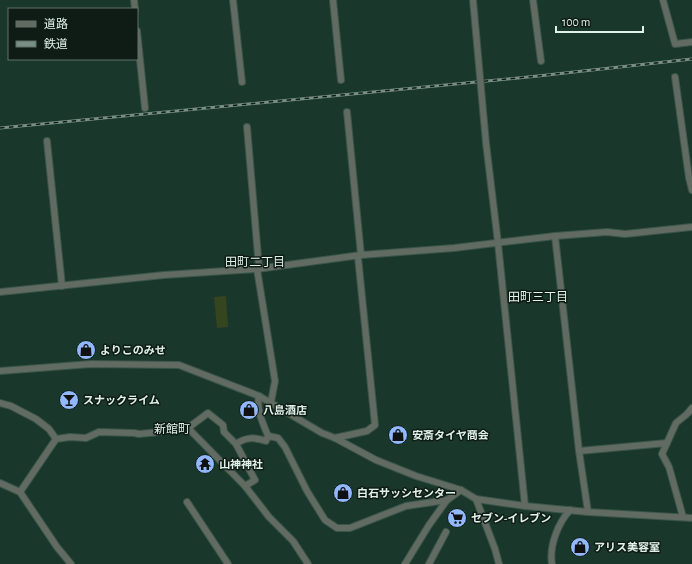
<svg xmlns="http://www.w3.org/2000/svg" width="692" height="564" font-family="'Alegreya Sans','Noto Sans JP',sans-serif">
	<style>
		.park { fill: #35451f }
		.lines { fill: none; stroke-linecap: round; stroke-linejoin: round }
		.minor-casing { stroke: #3a554a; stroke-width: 8 }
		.minor { stroke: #616b62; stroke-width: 6 }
		.rail-casing { stroke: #788f85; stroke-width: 3 }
		.rail { stroke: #0f1c16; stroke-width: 1.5; stroke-dasharray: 4.5; stroke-linecap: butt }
		.minor-bridge-casing { stroke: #3a554a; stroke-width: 8; stroke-linecap: butt }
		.minor-bridge { stroke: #616b62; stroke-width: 6 }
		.labels { text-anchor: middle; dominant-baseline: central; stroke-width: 3; stroke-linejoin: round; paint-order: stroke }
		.poi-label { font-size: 11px; font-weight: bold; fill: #e0f1e9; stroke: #0f1c16; text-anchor: start }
		.neighbourhood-label { font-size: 12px; fill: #e0f1e9; stroke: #0f1c16 }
	</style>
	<rect width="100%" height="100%" fill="#1a372c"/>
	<path class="park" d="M226,296l2,31 -11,1 -3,-31z"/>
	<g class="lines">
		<defs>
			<g id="minor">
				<path d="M134,0l1,9"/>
				<path d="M233,0l9,82"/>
				<path d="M333,0l8,80"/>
				<path d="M533,0l8,61"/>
				<path d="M663,0l12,44 17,-2"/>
				<path d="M137,31l8,77"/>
				<path d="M675,77l14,101 3,12"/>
				<path d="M347,112l14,143"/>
				<path d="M247,127l12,141"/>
				<path d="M47,141l15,145"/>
				<path d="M486,143l12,100 27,263"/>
				<path d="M555,236l24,215 9,61"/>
				<path d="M257,269l18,112 -4,21"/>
				<path d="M0,292l164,-17 93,-6 104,-14 93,-7 101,-12 52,-4 18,2 67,-7"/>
				<path d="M0,371l91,-7 88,1 80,31 63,37 13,5 41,22 40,16 45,14 15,9 49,7 63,6 104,6"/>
				<path d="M259,396c-3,14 4,27 9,40"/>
				<path d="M0,403l11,3 25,13 13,10 7,10"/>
				<path d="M268,436l10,2 7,9 22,44 18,29 12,8h13l56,-22 41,-6"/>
				<path d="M335,438l32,-7 8,-6 -17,-168"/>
				<path d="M236,444l-12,-12 -1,-7 -15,-12 -20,15 57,58 24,31 24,24 15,23"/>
				<path d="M579,451l88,-8"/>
				<path d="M0,483l20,9 37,55 14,17"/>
				<path d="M245,486l10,-6 -19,-36c10,-7 18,-7 30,-3l2,-5"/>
				<path d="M20,492l36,-53 14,-2 16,1 13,-6 35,1 5,1 21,-2 -1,-4"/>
				<path d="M476,499l19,50 4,15"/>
				<path d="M187,502l41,62"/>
				<path d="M683,517l-14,-50 -7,-13 14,-31 11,-9 5,-6"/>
				<path d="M405,564l24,-39 18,-25 14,-10"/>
				<path d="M429,564l17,-32"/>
				<path d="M552,564c-3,-18 6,-41 18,-54"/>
			</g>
		</defs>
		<use href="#minor" class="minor-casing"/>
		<use href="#minor" class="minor"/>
		<defs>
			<path id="rail" d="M0,128l538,-52 154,-17"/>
		</defs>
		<use href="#rail" class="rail-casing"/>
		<use href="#rail" class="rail"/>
		<defs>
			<path id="minor-bridge" d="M473,0l13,143"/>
		</defs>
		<use href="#minor-bridge" class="minor-bridge-casing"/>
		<use href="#minor-bridge" class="minor-bridge"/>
	</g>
	<defs>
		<symbol id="shop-disc" viewBox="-11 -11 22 22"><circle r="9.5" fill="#91b8fd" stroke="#0f1c16"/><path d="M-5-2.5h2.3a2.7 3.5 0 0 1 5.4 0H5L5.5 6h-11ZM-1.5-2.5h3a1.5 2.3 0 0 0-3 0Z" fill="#111"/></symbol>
		<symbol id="bar-disc" viewBox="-11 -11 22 22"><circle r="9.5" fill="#91b8fd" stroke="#0f1c16"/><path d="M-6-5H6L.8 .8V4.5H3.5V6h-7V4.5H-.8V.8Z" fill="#111"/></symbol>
		<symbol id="temple-disc" viewBox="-11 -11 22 22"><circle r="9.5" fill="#91b8fd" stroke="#0f1c16"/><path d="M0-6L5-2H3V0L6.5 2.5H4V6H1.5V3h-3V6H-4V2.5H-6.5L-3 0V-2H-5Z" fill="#111"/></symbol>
		<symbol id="supermarket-disc" viewBox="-11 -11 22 22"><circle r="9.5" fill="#91b8fd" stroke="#0f1c16"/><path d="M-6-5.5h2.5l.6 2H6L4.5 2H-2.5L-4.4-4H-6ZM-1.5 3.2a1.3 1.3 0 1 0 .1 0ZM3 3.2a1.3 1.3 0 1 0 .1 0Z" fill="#111"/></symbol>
	</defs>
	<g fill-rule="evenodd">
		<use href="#shop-disc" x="75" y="339" width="22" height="22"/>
		<use href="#bar-disc" x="58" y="389" width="22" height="22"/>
		<use href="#shop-disc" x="238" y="399" width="22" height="22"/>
		<use href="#shop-disc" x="387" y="424" width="22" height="22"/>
		<use href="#temple-disc" x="194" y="453" width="22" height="22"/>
		<use href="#shop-disc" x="332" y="482" width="22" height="22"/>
		<use href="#supermarket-disc" x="446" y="507" width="22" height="22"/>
		<use href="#shop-disc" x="569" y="536" width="22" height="22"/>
	</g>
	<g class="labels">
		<g class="poi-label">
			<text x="100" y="350">よりこのみせ</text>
			<text x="83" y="400">スナックライム</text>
			<text x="263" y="410">八島酒店</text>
			<text x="412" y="435">安斎タイヤ商会</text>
			<text x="219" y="464">山神神社</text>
			<text x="357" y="493">白石サッシセンター</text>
			<text x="471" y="518">セブン-イレブン</text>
			<text x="594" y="547">アリス美容室</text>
		</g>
		<g class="neighbourhood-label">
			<text x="255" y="262">田町二丁目</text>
			<text x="538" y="297">田町三丁目</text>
			<text x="172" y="429">新館町</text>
		</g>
	</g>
	<rect x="8" y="8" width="130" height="52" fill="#0f1c16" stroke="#63716a"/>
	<rect x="16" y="21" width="20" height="6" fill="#616b62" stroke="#63716a"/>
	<text x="44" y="28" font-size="12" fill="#e0f1e9">道路</text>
	<rect x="16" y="41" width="20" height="6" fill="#788f85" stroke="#63716a"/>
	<text x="44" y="48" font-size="12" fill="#e0f1e9">鉄道</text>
	<path d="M556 26v6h87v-6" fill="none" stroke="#e0f1e9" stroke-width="2"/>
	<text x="562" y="26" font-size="12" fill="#e0f1e9" stroke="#0f1c16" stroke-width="3" paint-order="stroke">100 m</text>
</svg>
